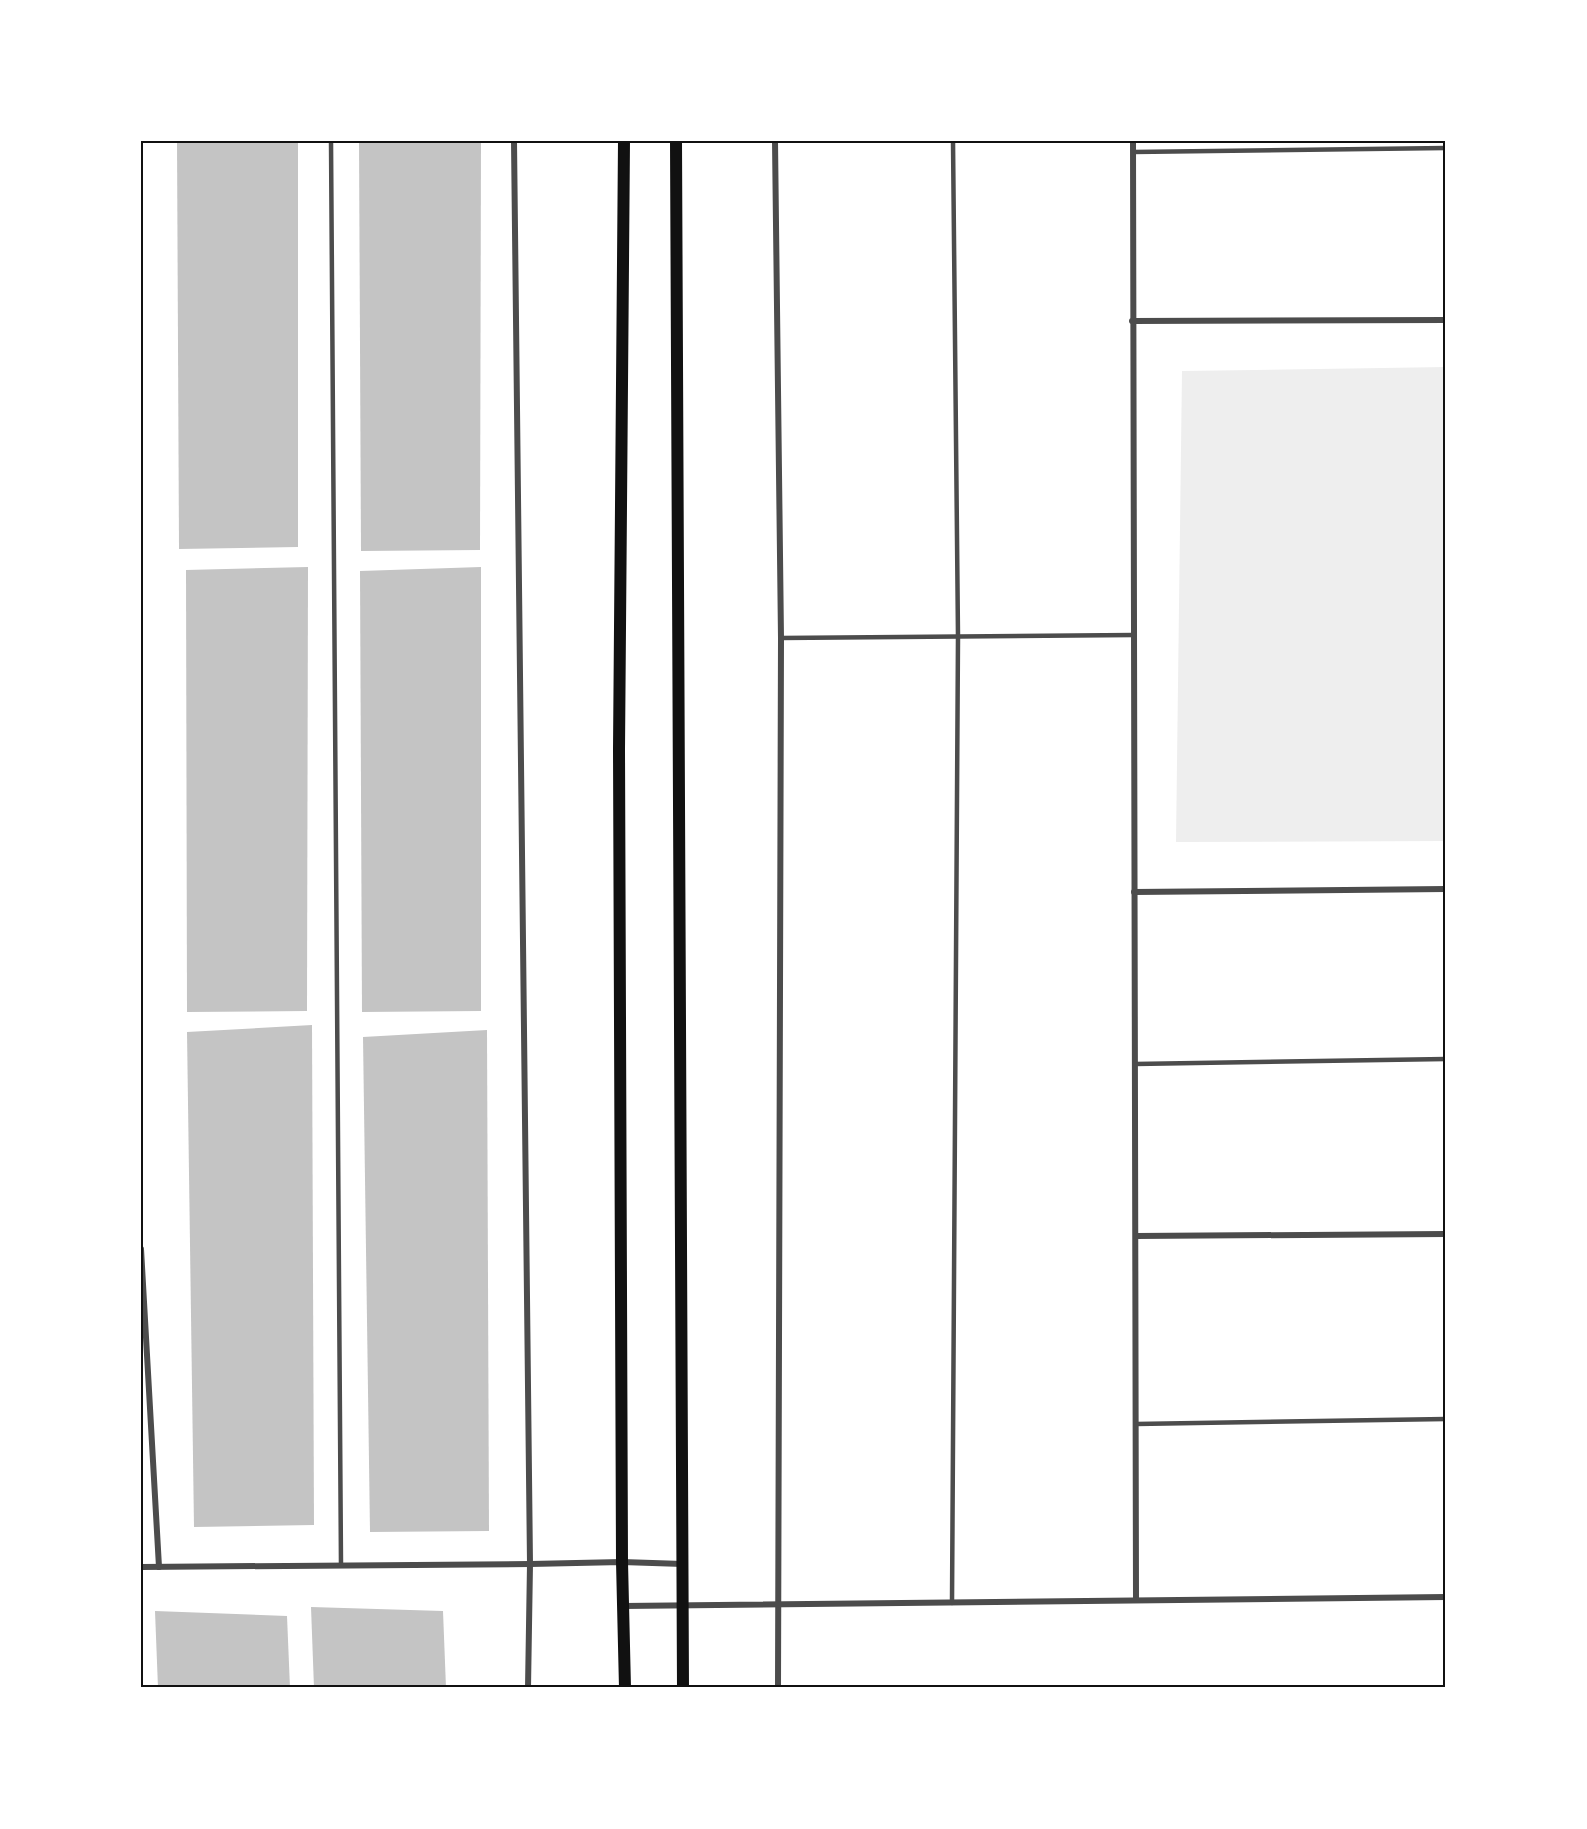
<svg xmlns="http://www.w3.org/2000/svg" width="1587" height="1829" font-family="'Times New Roman',serif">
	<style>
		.green { fill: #eee }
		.building { fill: #c4c4c4 }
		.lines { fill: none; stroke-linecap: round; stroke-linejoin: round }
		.service { stroke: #4c4c4c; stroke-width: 4.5 }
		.minor { stroke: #4c4c4c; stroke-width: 6 }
		.secondary { stroke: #111; stroke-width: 12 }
		.neatline { fill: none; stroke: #111; stroke-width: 2 }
	</style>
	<rect width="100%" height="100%" fill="#fff"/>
	<path class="green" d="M1446,367v474l-270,1 6,-471z"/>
	<g class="building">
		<path d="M177,141h121v406l-119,2z"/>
		<path d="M359,141h122l-1,409 -119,1z"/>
		<path d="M308,567l-1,444 -120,1 -1,-442z"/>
		<path d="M481,567v444l-119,1 -2,-441z"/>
		<path d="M312,1025l2,500 -120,2 -7,-495z"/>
		<path d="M487,1030l2,501 -119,1 -7,-495z"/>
		<path d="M311,1607l132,4 3,77h-132z"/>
		<path d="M155,1611l132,5 3,72h-132z"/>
	</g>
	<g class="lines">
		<g class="service">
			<path d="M331,141l10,1424"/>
			<path d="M1133,152l313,-4"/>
			<path d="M781,638l353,-3"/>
			<path d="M1135,1064l311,-5"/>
			<path d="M1136,1424l310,-5"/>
			<path d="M952,1603l6,-967 -5,-495"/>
		</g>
		<g class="minor">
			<path d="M514,141l16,1423 -2,124"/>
			<path d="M775,141l6,497 -3,1050"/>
			<path d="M1133,141l3,1459"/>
			<path d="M1132,321l314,-1"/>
			<path d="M1134,892l312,-3"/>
			<path d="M1136,1236l310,-2"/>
			<path d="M141,1249l18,318"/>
			<path d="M141,1567l389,-3 92,-2 61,2"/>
			<path d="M623,1606l823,-9"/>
		</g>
		<g class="secondary">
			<path d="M624,141l-5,608 3,813 3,126"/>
			<path d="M676,141l7,1547"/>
		</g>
	</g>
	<rect width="1587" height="1829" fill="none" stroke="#ffffff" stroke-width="285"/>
	<rect x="142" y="142" width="1302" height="1544" class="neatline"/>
</svg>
